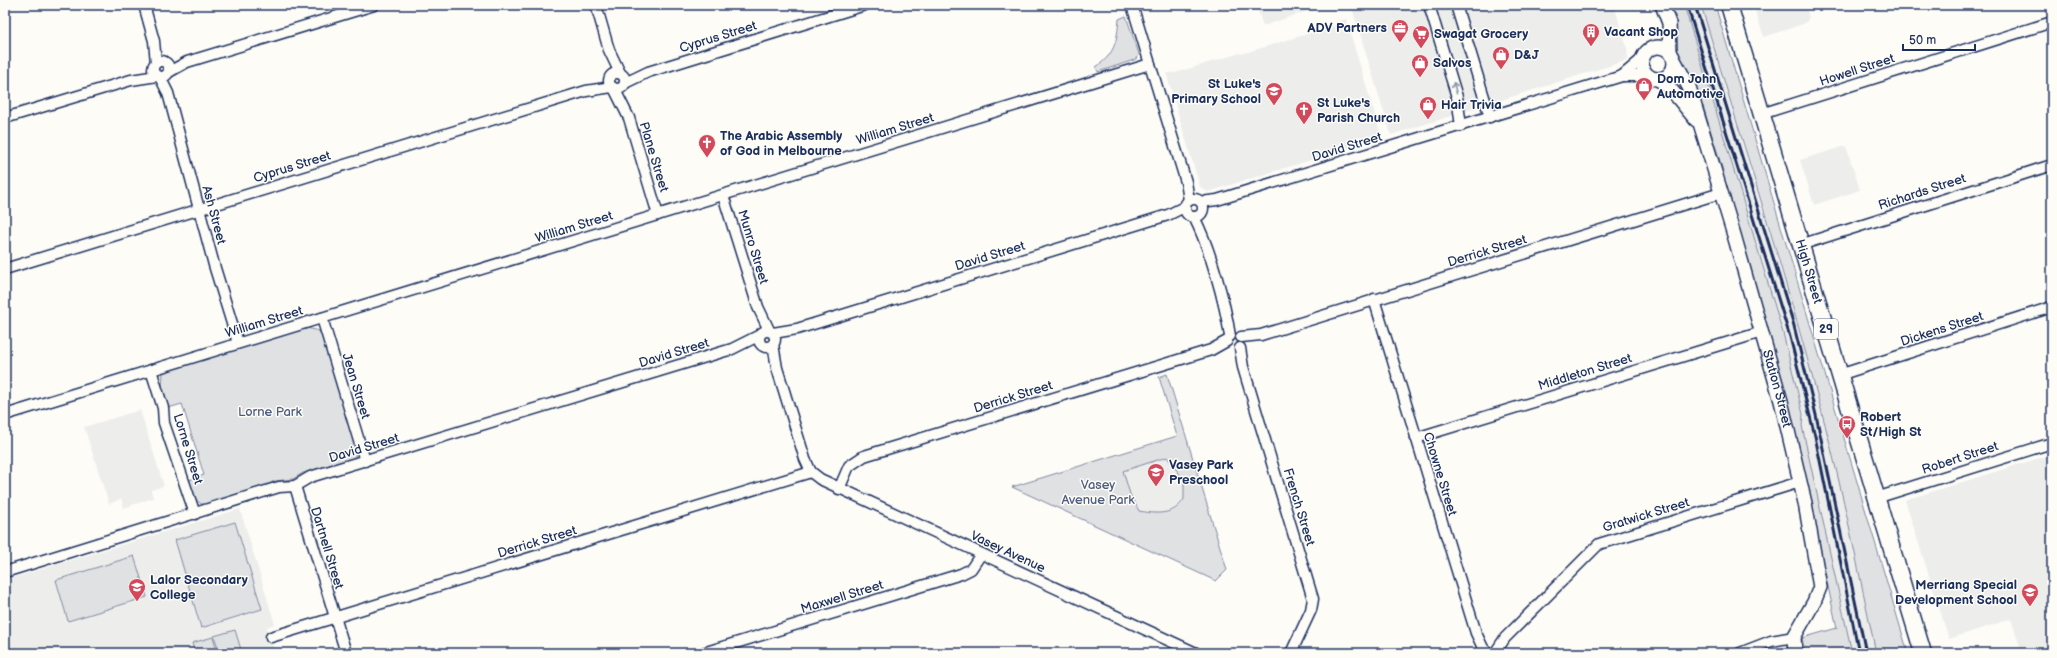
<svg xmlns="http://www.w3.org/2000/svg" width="2057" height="658" font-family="'Balsamiq Sans',sans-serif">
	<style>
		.built { fill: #edeeec }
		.green { fill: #e0e1e3; stroke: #7e88a0; fill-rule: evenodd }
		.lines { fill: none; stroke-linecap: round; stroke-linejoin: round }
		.minor-casing { stroke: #1b2f5e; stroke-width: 13 }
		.tertiary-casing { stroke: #1b2f5e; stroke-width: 16 }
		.primary-casing { stroke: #1b2f5e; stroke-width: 19 }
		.minor { stroke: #fdfcf7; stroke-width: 10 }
		.tertiary { stroke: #fdfcf7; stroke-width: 13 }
		.primary { stroke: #fdfcf7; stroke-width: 16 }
		.rail { stroke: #1b2f5e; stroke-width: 3 }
		.oneway { stroke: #8c96aa }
		.labels { text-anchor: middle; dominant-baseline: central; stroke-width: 3; stroke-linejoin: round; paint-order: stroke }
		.shield { fill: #fdfcf7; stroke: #5f6c8c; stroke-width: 1 }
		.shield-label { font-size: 12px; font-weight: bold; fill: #1b2f5e }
		.poi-label { font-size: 13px; font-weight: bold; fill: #1b2f5e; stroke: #fdfcf7; text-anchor: start }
		.street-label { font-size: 13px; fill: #1b2f5e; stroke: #fdfcf7 }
		.park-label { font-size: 13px; fill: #4c5c7f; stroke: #fdfcf7 }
	</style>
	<rect width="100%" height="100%" fill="#fdfcf7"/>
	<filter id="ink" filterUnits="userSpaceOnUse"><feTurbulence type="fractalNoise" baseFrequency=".025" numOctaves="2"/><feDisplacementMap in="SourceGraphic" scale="8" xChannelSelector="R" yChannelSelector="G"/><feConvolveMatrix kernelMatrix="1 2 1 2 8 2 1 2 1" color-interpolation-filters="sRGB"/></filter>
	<g filter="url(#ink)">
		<g class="built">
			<path d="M1256,5h69l-62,21z"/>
			<path d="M1351,5h263l13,43 1,12 -237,75z"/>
			<path d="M1684,5h17l50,167 -15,5z"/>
			<path d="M1753,5h52l4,12 -3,6 -42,14z"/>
			<path d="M1346,19l36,119 -174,54 -8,-5 -34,-114h9l65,-20 1,1 96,-29 -1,-3z"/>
			<path d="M1846,146l14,44 -46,15 -14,-45z"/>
			<path d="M1752,175l23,74 47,163 17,68 37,173h-24l-50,-227 1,-12 -20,-81 -46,-153z"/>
			<path d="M140,410l24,76 -13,4 2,8 -29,10 -3,-9 -12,5 -25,-77z"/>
			<path d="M2052,454v199h-30l-11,-34 -62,20 -44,-139z"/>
			<path d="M1167,457l17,23v19l-8,8 -14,7 -23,-3 -9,-17 -8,-23z"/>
			<path d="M240,509l35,115 -8,3 8,26h-270v-73z"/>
		</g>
		<g class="green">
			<path d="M1672,5h12l99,328 20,81 -1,12 50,227h-47l-3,-15 35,-10 -34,-157 -81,-296 2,-1 -21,-68 -4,1 -23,-59 -3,-27 3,-2z"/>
			<path d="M1701,5h14l193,648h-32c-17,-80 -33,-161 -54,-240 -36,-137 -80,-272 -121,-408z"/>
			<path d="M1126,16l13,38 -2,5 -39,13 -2,-5c19,-13 21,-26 23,-48z"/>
			<path d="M307,328l12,3 3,6 34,112 -1,7 -5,5 -47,12 -10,6 -18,2 -12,6 -56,18c-14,-1 -14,-14 -18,-25l15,-5 -22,-71 -14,4 -6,-21 1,-15z"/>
			<path d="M1167,374l60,196 -11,11 -204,-94 165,-51 -18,-59zM1167,457l17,23v19c-10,17 -28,15 -45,12l-9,-17 -7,-23z"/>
			<path d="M235,522l27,87 -61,19 -26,-88z"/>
			<path d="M134,556l13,41 -79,24 -12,-41z"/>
			<path d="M235,630l7,23h-22l-6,-17z"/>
			<path d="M213,637l5,16h-23l-3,-10z"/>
		</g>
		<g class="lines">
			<defs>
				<g id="minor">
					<path d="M144,5l10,36 2,22"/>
					<path d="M596,5l13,45 11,23"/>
					<path d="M1132,5l54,177 3,18"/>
					<path d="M1429,5l28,92 4,29"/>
					<path d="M1456,5l34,112"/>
					<circle cx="161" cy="69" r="8"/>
					<path d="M169,72l18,-10 187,-57"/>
					<circle cx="617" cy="81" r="8"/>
					<path d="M1622,76l20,-17"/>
					<path d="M160,77l8,16 46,172 24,78"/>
					<path d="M625,83l23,-11 217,-67"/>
					<path d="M614,88l15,30 29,97"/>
					<path d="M1761,114l291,-92"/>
					<path d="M5,118l126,-38 26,-4"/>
					<path d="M723,195l35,112 11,23"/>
					<circle cx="1194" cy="208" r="9"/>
					<path d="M1201,202l16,-2 405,-124h26"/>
					<path d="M1194,217c16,31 31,85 36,119"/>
					<path d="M1800,245l252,-80"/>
					<path d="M5,269l581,-178 26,-4"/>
					<path d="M1374,299l102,334 7,15 5,5"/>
					<path d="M322,318l43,143"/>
					<circle cx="767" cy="339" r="8"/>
					<path d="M773,333l24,-4 371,-114 16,-8"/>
					<path d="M1241,337l20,-2 460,-142"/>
					<path d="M773,344l4,24 28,91 6,13 9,7 376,174"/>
					<path d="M1240,348l3,19 70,232 -2,11 -20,43"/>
					<path d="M151,370l12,38 1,15 31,91"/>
					<path d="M1839,375l213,-68"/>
					<path d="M5,415l1145,-351"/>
					<path d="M1416,438l346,-106"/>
					<path d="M295,486l51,167"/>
					<path d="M839,489l10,-23 15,-10 347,-106 16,-9"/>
					<path d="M1876,498l176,-55"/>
					<path d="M5,572l274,-85 16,-1 15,-9 422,-128 28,-14"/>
					<path d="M271,637l540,-165"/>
					<path d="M703,653l258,-79 10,-5 10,-15"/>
					<path d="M1495,653l10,-15 94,-94 201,-62"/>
					<path d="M1740,653l31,-12 23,-4"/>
				</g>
				<g id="tertiary">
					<path d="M1662,5l7,18 1,29"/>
					<circle cx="1658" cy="63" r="16"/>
					<path id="s1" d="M1674,60l15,27 45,148 47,166 24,102 15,84 -6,15 -20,35 1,16"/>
					<path d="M1658,79l11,8 27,33"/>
				</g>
				<g id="primary">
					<path id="s2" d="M1729,5l194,648"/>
				</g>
			</defs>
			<use href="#minor" class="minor-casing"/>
			<use href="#tertiary" class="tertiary-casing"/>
			<use href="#primary" class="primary-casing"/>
			<use href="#minor" class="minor"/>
			<use href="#tertiary" class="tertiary"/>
			<use href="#primary" class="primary"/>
			<g class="rail">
				<path d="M1687,5l103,332 25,99 44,217"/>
				<path d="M1695,5l98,317 23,93 50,238"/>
			</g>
		</g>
		<defs><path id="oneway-shaft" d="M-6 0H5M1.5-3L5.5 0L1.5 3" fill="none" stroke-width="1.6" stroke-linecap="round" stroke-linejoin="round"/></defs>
		<use class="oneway" href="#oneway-shaft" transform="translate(1455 88) rotate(-105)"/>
	</g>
	<defs>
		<symbol id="office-pin" viewBox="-11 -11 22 30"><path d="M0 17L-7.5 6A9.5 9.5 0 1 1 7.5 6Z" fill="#d1495b" stroke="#fdfcf7"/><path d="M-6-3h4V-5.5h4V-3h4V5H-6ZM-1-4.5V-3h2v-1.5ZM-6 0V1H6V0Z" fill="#fff"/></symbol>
		<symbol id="building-pin" viewBox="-11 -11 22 30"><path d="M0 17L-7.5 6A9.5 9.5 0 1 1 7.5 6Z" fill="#d1495b" stroke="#fdfcf7"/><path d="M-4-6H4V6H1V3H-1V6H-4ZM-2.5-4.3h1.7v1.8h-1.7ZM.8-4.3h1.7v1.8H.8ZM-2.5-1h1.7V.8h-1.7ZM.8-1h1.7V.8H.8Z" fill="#fff"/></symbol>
		<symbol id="supermarket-pin" viewBox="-11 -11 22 30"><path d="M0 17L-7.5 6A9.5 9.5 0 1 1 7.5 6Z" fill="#d1495b" stroke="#fdfcf7"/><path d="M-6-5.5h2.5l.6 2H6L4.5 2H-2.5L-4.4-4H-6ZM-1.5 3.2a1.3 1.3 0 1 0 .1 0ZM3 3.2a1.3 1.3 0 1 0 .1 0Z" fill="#fff"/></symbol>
		<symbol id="shop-pin" viewBox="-11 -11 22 30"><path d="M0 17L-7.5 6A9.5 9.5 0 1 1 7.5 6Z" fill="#d1495b" stroke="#fdfcf7"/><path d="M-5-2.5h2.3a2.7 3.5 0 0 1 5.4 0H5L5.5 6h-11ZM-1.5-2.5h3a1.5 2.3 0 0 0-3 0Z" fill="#fff"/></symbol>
		<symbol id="school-pin" viewBox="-11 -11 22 30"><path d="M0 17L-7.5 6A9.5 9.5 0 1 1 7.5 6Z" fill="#d1495b" stroke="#fdfcf7"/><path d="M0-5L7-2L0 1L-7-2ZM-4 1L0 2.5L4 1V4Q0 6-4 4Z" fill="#fff"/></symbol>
		<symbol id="church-pin" viewBox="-11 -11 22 30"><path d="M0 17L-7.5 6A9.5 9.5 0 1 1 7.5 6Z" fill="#d1495b" stroke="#fdfcf7"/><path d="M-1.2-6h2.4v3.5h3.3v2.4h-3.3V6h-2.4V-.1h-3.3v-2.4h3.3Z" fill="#fff"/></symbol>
		<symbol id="bus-pin" viewBox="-11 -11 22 30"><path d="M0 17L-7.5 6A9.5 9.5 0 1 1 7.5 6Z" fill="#d1495b" stroke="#fdfcf7"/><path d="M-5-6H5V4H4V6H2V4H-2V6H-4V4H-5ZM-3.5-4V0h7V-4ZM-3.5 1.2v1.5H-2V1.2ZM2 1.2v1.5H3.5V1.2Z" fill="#fff"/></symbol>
	</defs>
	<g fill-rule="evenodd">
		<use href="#office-pin" x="1390" y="18" width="20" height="27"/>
		<use href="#building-pin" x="1581" y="22" width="20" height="27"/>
		<use href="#supermarket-pin" x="1411" y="24" width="20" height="27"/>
		<use href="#shop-pin" x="1491" y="45" width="20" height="27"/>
		<use href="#shop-pin" x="1410" y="53" width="20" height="27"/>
		<use href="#shop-pin" x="1634" y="76" width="20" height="27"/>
		<use href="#school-pin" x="1264" y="81" width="20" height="27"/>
		<use href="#shop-pin" x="1418" y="95" width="20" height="27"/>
		<use href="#church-pin" x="1294" y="100" width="20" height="27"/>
		<use href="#church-pin" x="697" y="133" width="20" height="27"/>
		<use href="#bus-pin" x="1837" y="414" width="20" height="27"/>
		<use href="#school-pin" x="1146" y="462" width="20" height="27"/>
		<use href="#school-pin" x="127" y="577" width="20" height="27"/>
		<use href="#school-pin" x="2020" y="582" width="20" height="27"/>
	</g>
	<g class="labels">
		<rect class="shield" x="1814" y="319" width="24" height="20" rx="3"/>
		<g class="shield-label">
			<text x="1826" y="329">29</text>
		</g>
		<g class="poi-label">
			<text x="1387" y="28" text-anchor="end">ADV Partners</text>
			<text x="1604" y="32">Vacant Shop</text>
			<text x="1434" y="34">Swagat Grocery</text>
			<text x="1514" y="55">D&amp;J</text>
			<text x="1433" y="63">Salvos</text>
			<text x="1657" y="79">Dom John<tspan x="1657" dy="15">Automotive</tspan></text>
			<text x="1261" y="84" text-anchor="end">St Luke's<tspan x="1261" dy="15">Primary School</tspan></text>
			<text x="1317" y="103">St Luke's<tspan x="1317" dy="15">Parish Church</tspan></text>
			<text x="1441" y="105">Hair Trivia</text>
			<text x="720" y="136">The Arabic Assembly<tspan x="720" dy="15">of God in Melbourne</tspan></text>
			<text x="1860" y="417">Robert<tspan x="1860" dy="15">St/High St</tspan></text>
			<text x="1169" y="465">Vasey Park<tspan x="1169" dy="15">Preschool</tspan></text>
			<text x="150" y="580">Lalor Secondary<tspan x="150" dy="15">College</tspan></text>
			<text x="2017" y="585" text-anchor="end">Merriang Special<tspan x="2017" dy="15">Development School</tspan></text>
		</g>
		<g class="street-label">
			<text transform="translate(718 37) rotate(-17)">Cyprus Street</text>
			<text transform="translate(1857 70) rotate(-18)">Howell Street</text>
			<text transform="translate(895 129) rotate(-17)">William Street</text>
			<text transform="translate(1347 147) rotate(-17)">David Street</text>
			<text transform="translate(654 157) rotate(73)">Plane Street</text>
			<text transform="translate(292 167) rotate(-17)">Cyprus Street</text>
			<text transform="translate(1922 192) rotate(-18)">Richards Street</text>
			<text transform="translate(214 215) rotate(75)">Ash Street</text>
			<text transform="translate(574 227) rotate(-17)">William Street</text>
			<text transform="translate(753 247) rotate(73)">Munro Street</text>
			<text transform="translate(1487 251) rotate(-17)">Derrick Street</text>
			<text transform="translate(990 256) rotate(-17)">David Street</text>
			<text stroke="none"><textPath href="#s2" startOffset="278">High Street</textPath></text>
			<text transform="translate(264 322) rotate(-17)">William Street</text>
			<text transform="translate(1942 329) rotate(-18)">Dickens Street</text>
			<text transform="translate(674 353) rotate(-17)">David Street</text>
			<text transform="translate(1585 372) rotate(-17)">Middleton Street</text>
			<text transform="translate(356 386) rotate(73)">Jean Street</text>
			<text stroke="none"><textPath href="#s1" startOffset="345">Station Street</textPath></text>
			<text transform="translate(1013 397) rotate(-17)">Derrick Street</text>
			<text transform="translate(364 448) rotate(-17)">David Street</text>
			<text transform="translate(188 449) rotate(73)">Lorne Street</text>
			<text transform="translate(1960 458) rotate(-18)">Robert Street</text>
			<text transform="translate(1440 474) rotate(73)">Chowne Street</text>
			<text transform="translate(1299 507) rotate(73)">French Street</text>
			<text transform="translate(1646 515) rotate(-17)">Gratwick Street</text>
			<text transform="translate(537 542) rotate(-17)">Derrick Street</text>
			<text transform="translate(327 548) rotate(73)">Dartnell Street</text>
			<text transform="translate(1008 552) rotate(25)">Vasey Avenue</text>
			<text transform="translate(842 597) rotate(-17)">Maxwell Street</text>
		</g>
		<g class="park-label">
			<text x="270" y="412">Lorne Park</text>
			<text x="1098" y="485">Vasey<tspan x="1098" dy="15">Avenue Park</tspan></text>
		</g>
	</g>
	<rect width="2057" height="658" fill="none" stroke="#fdfcf7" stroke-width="20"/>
	<rect x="10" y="10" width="2037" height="638" fill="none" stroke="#1b2f5e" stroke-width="1.5" filter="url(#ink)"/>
	<path d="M1903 44v6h72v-6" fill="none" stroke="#1b2f5e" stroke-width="2"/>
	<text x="1909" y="44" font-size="12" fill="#1b2f5e" stroke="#fdfcf7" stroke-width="3" paint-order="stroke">50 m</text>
</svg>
